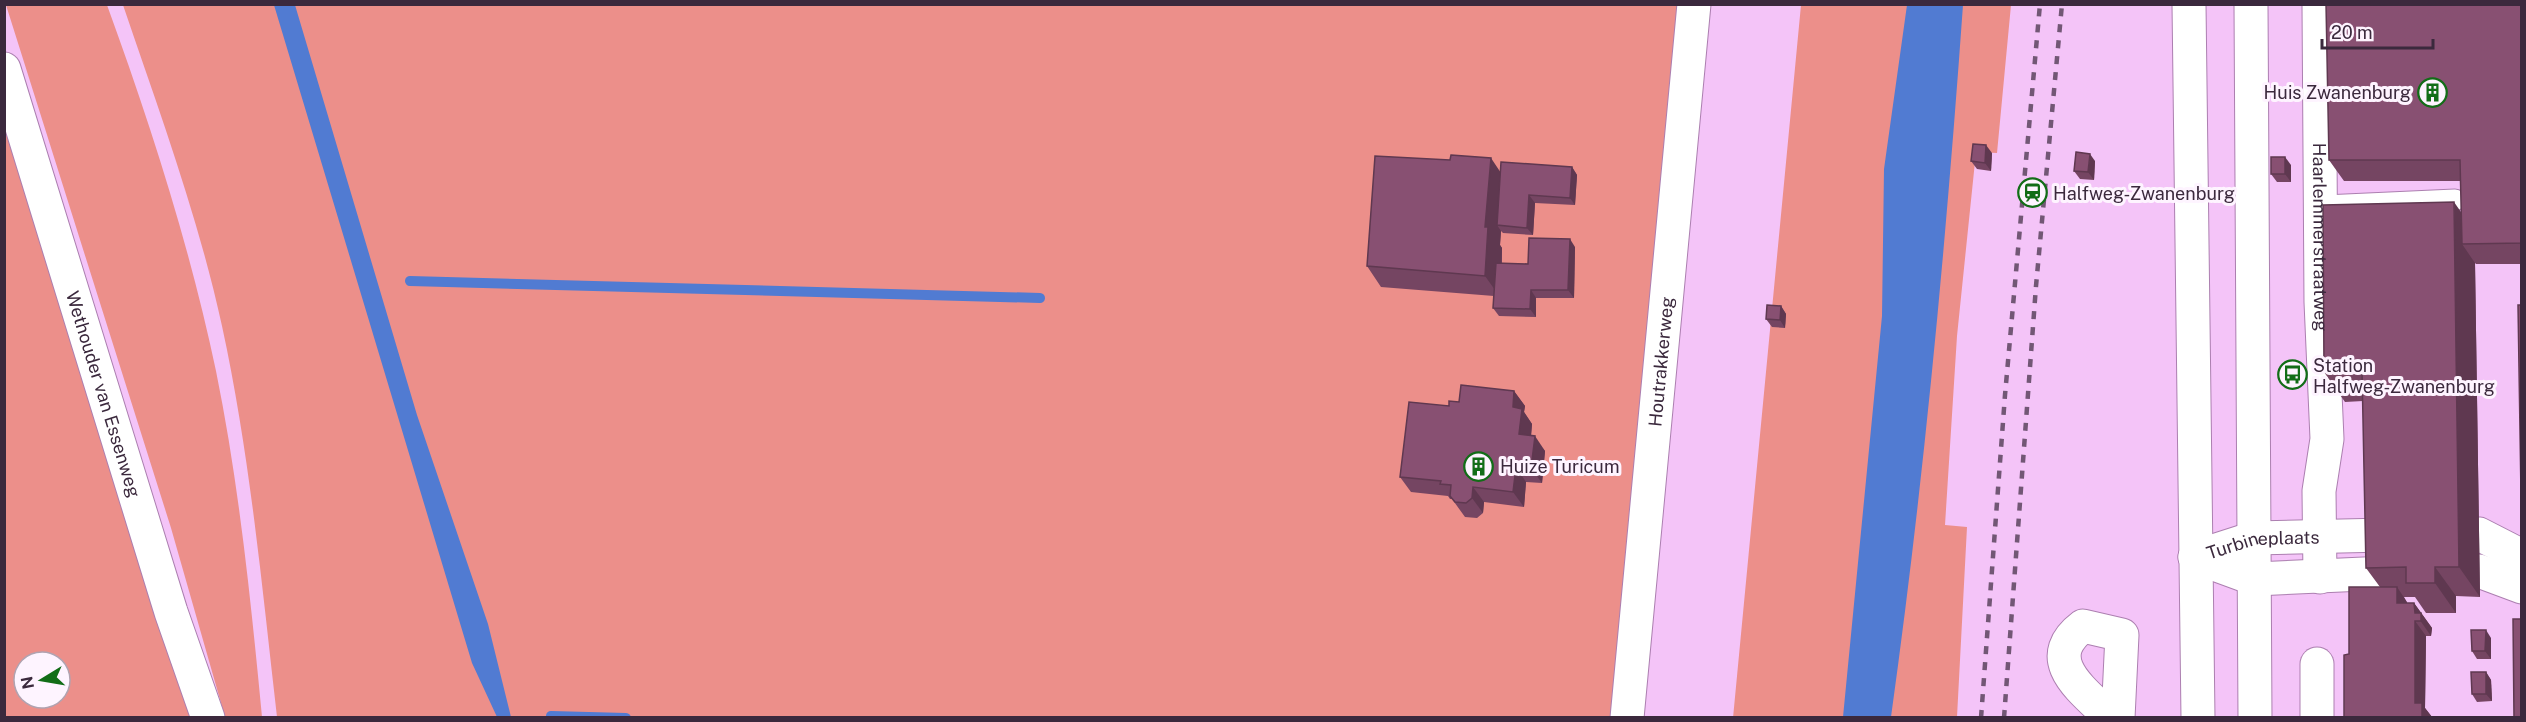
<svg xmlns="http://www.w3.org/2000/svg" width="2526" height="722" font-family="'Public Sans',sans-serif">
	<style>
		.green { fill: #ec8f8a; fill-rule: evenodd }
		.water { fill: #517bd2 }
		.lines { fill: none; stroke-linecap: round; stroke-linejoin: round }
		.stream { stroke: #517bd2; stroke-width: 10 }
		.service-casing { stroke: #ac7fb0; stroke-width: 23 }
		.minor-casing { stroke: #ac7fb0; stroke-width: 35 }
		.tertiary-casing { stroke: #ac7fb0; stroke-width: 35 }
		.primary-casing { stroke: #ac7fb0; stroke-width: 35 }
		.service { stroke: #fff; stroke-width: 21 }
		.minor { stroke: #fff; stroke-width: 33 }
		.tertiary { stroke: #fff; stroke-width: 33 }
		.primary { stroke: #fff; stroke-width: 33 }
		.rail { stroke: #725775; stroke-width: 4.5; stroke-dasharray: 8 8; stroke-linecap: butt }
		.wall { fill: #754562 }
		.shaded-wall { fill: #5f3850 }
		.building { fill: #885072; stroke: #5f3850; stroke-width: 1.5 }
		.labels { text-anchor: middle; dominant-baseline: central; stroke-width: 6; stroke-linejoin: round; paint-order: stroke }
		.poi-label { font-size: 18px; fill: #3b293d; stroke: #fef4ff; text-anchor: start }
		.street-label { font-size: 18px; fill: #3b293d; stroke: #fef4ff }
	</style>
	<rect width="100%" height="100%" fill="#f4c4f8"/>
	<g class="green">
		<path d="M6,5h101c43,118 83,242 109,366 23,113 35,231 46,346h-37l-54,-189z"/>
		<path d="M123,5h1559l-67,712h-1338c-15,-130 -27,-262 -55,-391 -24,-110 -63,-215 -99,-321z"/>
		<path d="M1801,5h210l-14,148 -21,-1 -19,184 -12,189 22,2 -10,190 -224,1z"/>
		<path d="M4,127l187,590h-186zM24,662h36v36h-36z"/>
	</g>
	<g class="water">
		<path d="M274,5h21l122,410 71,209 23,93h-14l-25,-54z"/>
		<path d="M1907,5h56c-17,238 -39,475 -72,712h-48l39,-401 2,-147z"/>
	</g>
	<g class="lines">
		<g class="stream">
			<path d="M410,281l630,17"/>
			<path d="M551,716l75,2"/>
		</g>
		<defs>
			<path id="service" d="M2324,206l131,-6"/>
			<g id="minor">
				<path id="s1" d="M2319,5l2,297 6,137 -8,52 1,86"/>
				<path d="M2479,534l43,22"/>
				<path d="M2195,557l60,22 131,-6"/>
				<path id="s2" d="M2195,557l59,-19 132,-3"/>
				<path d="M2479,571l43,16"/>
				<path d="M2317,664v54"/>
				<path id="s3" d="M1627,718l67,-714"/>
				<path d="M2111,718c-27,-27 -73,-58 -28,-92l39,9 -4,83"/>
			</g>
			<g id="tertiary">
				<path id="s4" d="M4,69l167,543 37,106"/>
			</g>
			<g id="primary">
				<path d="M2189,4l9,714"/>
				<path d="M2251,4l4,714"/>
			</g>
		</defs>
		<use href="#service" class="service-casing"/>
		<use href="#minor" class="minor-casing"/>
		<use href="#tertiary" class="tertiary-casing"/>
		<use href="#primary" class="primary-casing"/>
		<use href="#service" class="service"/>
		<use href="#minor" class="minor"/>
		<use href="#tertiary" class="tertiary"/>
		<use href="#primary" class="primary"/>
		<g class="rail">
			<path d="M1981,718l24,-323 35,-391"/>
			<path d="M2004,718l32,-432 26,-282"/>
		</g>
	</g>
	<g class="wall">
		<path d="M2522,4v260h-46l-1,-1 5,334 -24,-1v17h-30l-11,-16h-11l3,6h7l18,25 -1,8h-5l-1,72 7,9h-88l5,-63 31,-67 -14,-19 -3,-167 -18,1 -21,-30 137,-159v-32h-117l-15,-21z"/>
		<path d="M1992,153l-1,18 -14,-2 -6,-8z"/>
		<path d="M2095,161l-1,19 -14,-1 -6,-8z"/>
		<path d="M2291,165v17h-14l-6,-8z"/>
		<path d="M1572,167l5,8 -2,30 -40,-2 -2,32 -30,-2 -2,-2 -1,14 2,3v16h26l47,-17 -1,51h-38v19l-37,-1 -6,-8 1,-12 -113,-9 -14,-21 133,-94z"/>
		<path d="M1781,306l5,8 -1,14 -13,-1 -6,-8z"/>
		<path d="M1514,391l11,15 -1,6 8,12 -1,11 14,16 -3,32 -16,-1 -2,25 -40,-5 -1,11 -6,5 -12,-1 -13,-18h-2l-2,-3 -37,-4 -11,-15 49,-71z"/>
		<path d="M2491,638v21h-14l-5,-8z"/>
		<path d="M2486,672l5,8 1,21 -15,1 -5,-8z"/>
	</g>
	<g class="shaded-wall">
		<path d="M1986,145l6,8 -1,18 -6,-8z"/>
		<path d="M2090,154l5,7 -1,19 -6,-8z"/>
		<path d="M2285,157l6,8v17l-6,-8z"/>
		<path d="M1491,158l14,21 -8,46 4,6 -1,14 2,3 -2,49 -15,-21v-49z"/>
		<path d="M1572,167l5,8 -2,30 -5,-7z"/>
		<path d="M1529,195l6,8 -2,32 -6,-7z"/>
		<path d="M2454,202l21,30 -13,12 13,19 5,334 -21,-30z"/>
		<path d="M1570,239l5,8 -1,51 -6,-8z"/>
		<path d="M1531,290l5,8v19l-6,-8z"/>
		<path d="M1781,306l5,8 -1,14 -5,-8z"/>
		<path d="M1514,391l11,15 -1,6 8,12 -2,25 -11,-15 -6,-27z"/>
		<path d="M1535,436l10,15 -3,32 -11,-15z"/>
		<path d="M1516,467l10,15 -2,25 -11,-15z"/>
		<path d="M1473,487l11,15 -1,11 -11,-15z"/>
		<path d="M2435,567l21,29v17l-21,-30z"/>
		<path d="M2397,587l10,15 1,16 -11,-15z"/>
		<path d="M2414,603l18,25 -1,8 -16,-23z"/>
		<path d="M2415,621l11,15 -1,72 7,9h-10l-7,-14z"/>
		<path d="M2486,630l5,8v21l-6,-8z"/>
		<path d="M2486,672l5,8 1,21 -6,-7z"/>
	</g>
	<g class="building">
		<path d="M2326,4h196v239l-60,1 -2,-84h-131z"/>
		<path d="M1973,144l13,1 -1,18 -14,-2z"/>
		<path d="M2076,152l14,2 -2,18 -14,-1z"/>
		<path d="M1451,155l40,3 -6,69h3l-3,49 -118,-10 8,-110 75,4z"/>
		<rect x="2271" y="157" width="14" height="17"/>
		<path d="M1501,162l71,5 -2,31 -41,-3 -2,33 -30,-3z"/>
		<path d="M2454,202l5,365h-24v16h-29v-16l-40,1 -4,-197 -38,1 -1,-167z"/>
		<path d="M1529,238l41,1 -2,51h-37l-1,19 -37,-1 3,-45 32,1z"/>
		<path d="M1767,305l14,1 -1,14 -14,-1z"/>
		<path d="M2518,305h4v189h-1z"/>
		<path d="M1461,385l53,6 -1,16 9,2 -3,25 16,2 -4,32 -15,-1 -3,25 -40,-5 -1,11 -6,5 -11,-1 -5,-6 1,-11 -11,-1 1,-3 -41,-4 9,-75 40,4v-5l10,1z"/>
		<path d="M2349,587h48v16h17l1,10h6v8h-6v82h7v14h4h-82v-62l5,-1z"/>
		<path d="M2513,619h9v98h-8z"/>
		<path d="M2471,630h15l-1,21h-13z"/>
		<path d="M2471,672h15v22h-14z"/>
	</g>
	<defs>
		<symbol id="building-ring" viewBox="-11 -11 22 22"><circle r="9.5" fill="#fef4ff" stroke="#126d17" stroke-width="1.5"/><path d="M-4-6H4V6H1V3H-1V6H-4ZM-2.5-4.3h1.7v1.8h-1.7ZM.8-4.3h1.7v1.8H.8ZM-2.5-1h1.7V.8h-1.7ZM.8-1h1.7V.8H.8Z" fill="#126d17"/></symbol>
		<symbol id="station-ring" viewBox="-11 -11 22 22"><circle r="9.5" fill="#fef4ff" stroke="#126d17" stroke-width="1.5"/><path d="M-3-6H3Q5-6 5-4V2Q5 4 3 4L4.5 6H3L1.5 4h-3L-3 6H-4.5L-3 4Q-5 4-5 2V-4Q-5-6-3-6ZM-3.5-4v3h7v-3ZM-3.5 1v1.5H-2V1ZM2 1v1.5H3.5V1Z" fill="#126d17"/></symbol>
		<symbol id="bus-ring" viewBox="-11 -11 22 22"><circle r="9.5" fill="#fef4ff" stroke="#126d17" stroke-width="1.5"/><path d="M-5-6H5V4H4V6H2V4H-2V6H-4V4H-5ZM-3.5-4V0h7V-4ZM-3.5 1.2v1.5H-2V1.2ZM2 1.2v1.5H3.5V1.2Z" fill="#126d17"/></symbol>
	</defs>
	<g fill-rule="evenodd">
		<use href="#building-ring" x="2416" y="76" width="33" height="33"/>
		<use href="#station-ring" x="2016" y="176" width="33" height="33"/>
		<use href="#bus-ring" x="2276" y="358" width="33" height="33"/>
		<use href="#building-ring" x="1462" y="450" width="33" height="33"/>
	</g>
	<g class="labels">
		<g class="poi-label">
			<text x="2411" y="92" text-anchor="end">Huis Zwanenburg</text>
			<text x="2053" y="193">Halfweg-Zwanenburg</text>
			<text x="2313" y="365">Station<tspan x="2313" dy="21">Halfweg-Zwanenburg</tspan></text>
			<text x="1500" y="466">Huize Turicum</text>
		</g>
		<g class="street-label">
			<text stroke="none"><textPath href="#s1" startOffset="232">Haarlemmerstraatweg</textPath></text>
			<text stroke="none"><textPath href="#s3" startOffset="358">Houtrakkerweg</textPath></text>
			<text stroke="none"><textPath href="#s4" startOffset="340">Wethouder van Essenweg</textPath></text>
			<text stroke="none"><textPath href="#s2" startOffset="70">Turbineplaats</textPath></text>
		</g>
	</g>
	<rect width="2526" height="722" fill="none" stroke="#3b293d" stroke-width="12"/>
	<g transform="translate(42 680) rotate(259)"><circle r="28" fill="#fef4ff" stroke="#b0a3b1" stroke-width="1.5"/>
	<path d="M0-4.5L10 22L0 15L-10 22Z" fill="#126d17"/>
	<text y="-9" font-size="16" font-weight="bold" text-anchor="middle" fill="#3b293d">N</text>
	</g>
	<path d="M2322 39v9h111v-9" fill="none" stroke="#3b293d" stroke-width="3"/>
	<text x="2331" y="39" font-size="18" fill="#3b293d" stroke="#fef4ff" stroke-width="4.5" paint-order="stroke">20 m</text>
</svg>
